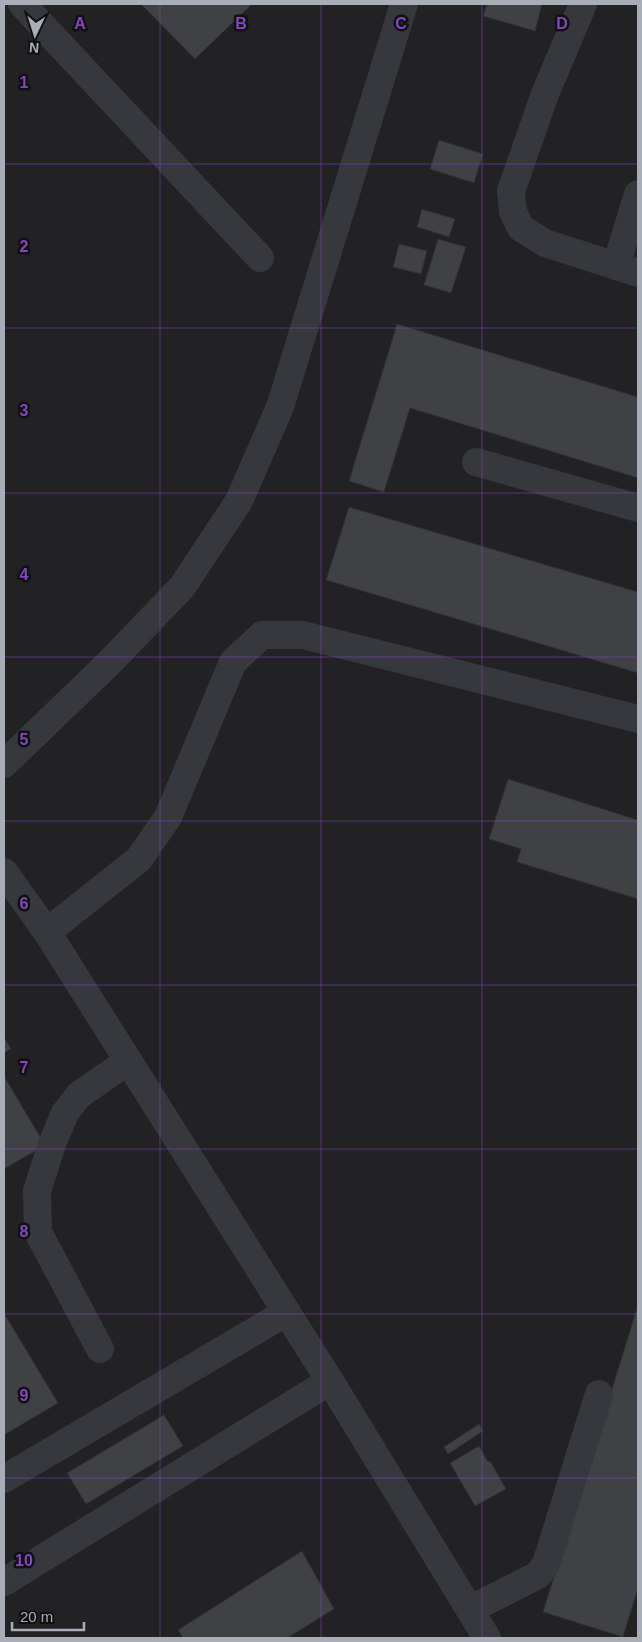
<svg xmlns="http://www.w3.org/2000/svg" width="642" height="1642" font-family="Arial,sans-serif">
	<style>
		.built { fill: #222225 }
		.building { fill: #404145; stroke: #303034 }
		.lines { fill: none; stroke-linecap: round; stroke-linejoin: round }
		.minor { stroke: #37383d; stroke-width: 28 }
		.grid { fill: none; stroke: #8446be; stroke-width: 1; stroke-opacity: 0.55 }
		.grid-label { font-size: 16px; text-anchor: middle; font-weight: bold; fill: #8446be; stroke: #111113; stroke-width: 5; stroke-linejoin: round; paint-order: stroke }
	</style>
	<rect width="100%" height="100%" fill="#161618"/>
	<rect class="built" x="4" y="4" width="634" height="1634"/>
	<g class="building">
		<path d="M141,4h111l-57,55z"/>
		<path d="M487,4h55l-7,27 -52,-15z"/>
		<path d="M439,140l44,14 -9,29 -44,-14z"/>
		<path d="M422,209l33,10 -6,18 -32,-10z"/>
		<path d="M438,239l28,8 -15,46 -27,-8z"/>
		<path d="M399,244l28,7 -6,23 -28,-7z"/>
		<path d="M397,324l241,73v81l-228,-70 -26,84 -35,-11z"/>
		<path d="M349,507l289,85v81l-312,-93z"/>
		<path d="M508,779l130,41v79l-121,-37 4,-13 -32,-10z"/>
		<path d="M4,1037l7,12 -7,4z"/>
		<path d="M4,1076l41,69 -41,24z"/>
		<path d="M638,1305v283l-15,49 -80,-25z"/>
		<path d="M4,1313l54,90 -54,32z"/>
		<path d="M164,1415l19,31 -97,58 -19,-31z"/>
		<path d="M479,1424l4,7 -35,23 -4,-7z"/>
		<path d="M479,1446l9,16 2,-1 16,28 -31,17 -25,-43z"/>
		<path d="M302,1551l32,58 -47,29h-104l-5,-8z"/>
	</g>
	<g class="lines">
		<g class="minor">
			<path d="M22,4l238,254"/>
			<path d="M583,4l-38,90 -34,97 2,21 8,16 24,15 93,30"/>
			<path d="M616,266l22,-72"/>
			<path d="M476,462l162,46"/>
			<path d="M4,764l104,-100 74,-77 57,-86 41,-94 124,-403"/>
			<path d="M4,872l43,60 283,449 157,257"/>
			<path d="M47,932l92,-73 29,-42 65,-155 29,-27h41l335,84"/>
			<path d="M100,1349l-62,-117 -1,-41 15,-47 13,-31 14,-18 49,-34"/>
			<path d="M4,1479l283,-167"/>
			<path d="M4,1582l326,-201"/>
			<path d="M471,1609l67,-34 8,-11 53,-170"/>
		</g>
	</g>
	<path class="grid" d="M160,4v1634M321,4v1634M482,4v1634M4,164h634M4,328h634M4,493h634M4,657h634M4,821h634M4,985h634M4,1149h634M4,1314h634M4,1478h634"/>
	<g class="grid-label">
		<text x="80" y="29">A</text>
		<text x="241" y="29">B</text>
		<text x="401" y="29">C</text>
		<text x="562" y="29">D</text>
		<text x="24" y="88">1</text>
		<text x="24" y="252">2</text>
		<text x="24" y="416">3</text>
		<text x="24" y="580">4</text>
		<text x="24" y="745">5</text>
		<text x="24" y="909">6</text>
		<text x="24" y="1073">7</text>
		<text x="24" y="1237">8</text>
		<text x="24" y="1401">9</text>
		<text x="24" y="1566">10</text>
	</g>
	<rect width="642" height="1642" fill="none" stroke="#a8adb8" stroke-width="10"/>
	<g transform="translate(35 35) rotate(184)" stroke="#111113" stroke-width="4" paint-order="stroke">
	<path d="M0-4L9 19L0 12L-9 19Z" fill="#a8adb8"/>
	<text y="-8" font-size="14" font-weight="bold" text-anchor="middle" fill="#a8adb8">N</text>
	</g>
	<path d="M12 1622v8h72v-8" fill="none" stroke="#a8adb8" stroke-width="2.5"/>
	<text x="20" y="1622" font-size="15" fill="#a8adb8" stroke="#111113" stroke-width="4" paint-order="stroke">20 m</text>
</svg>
